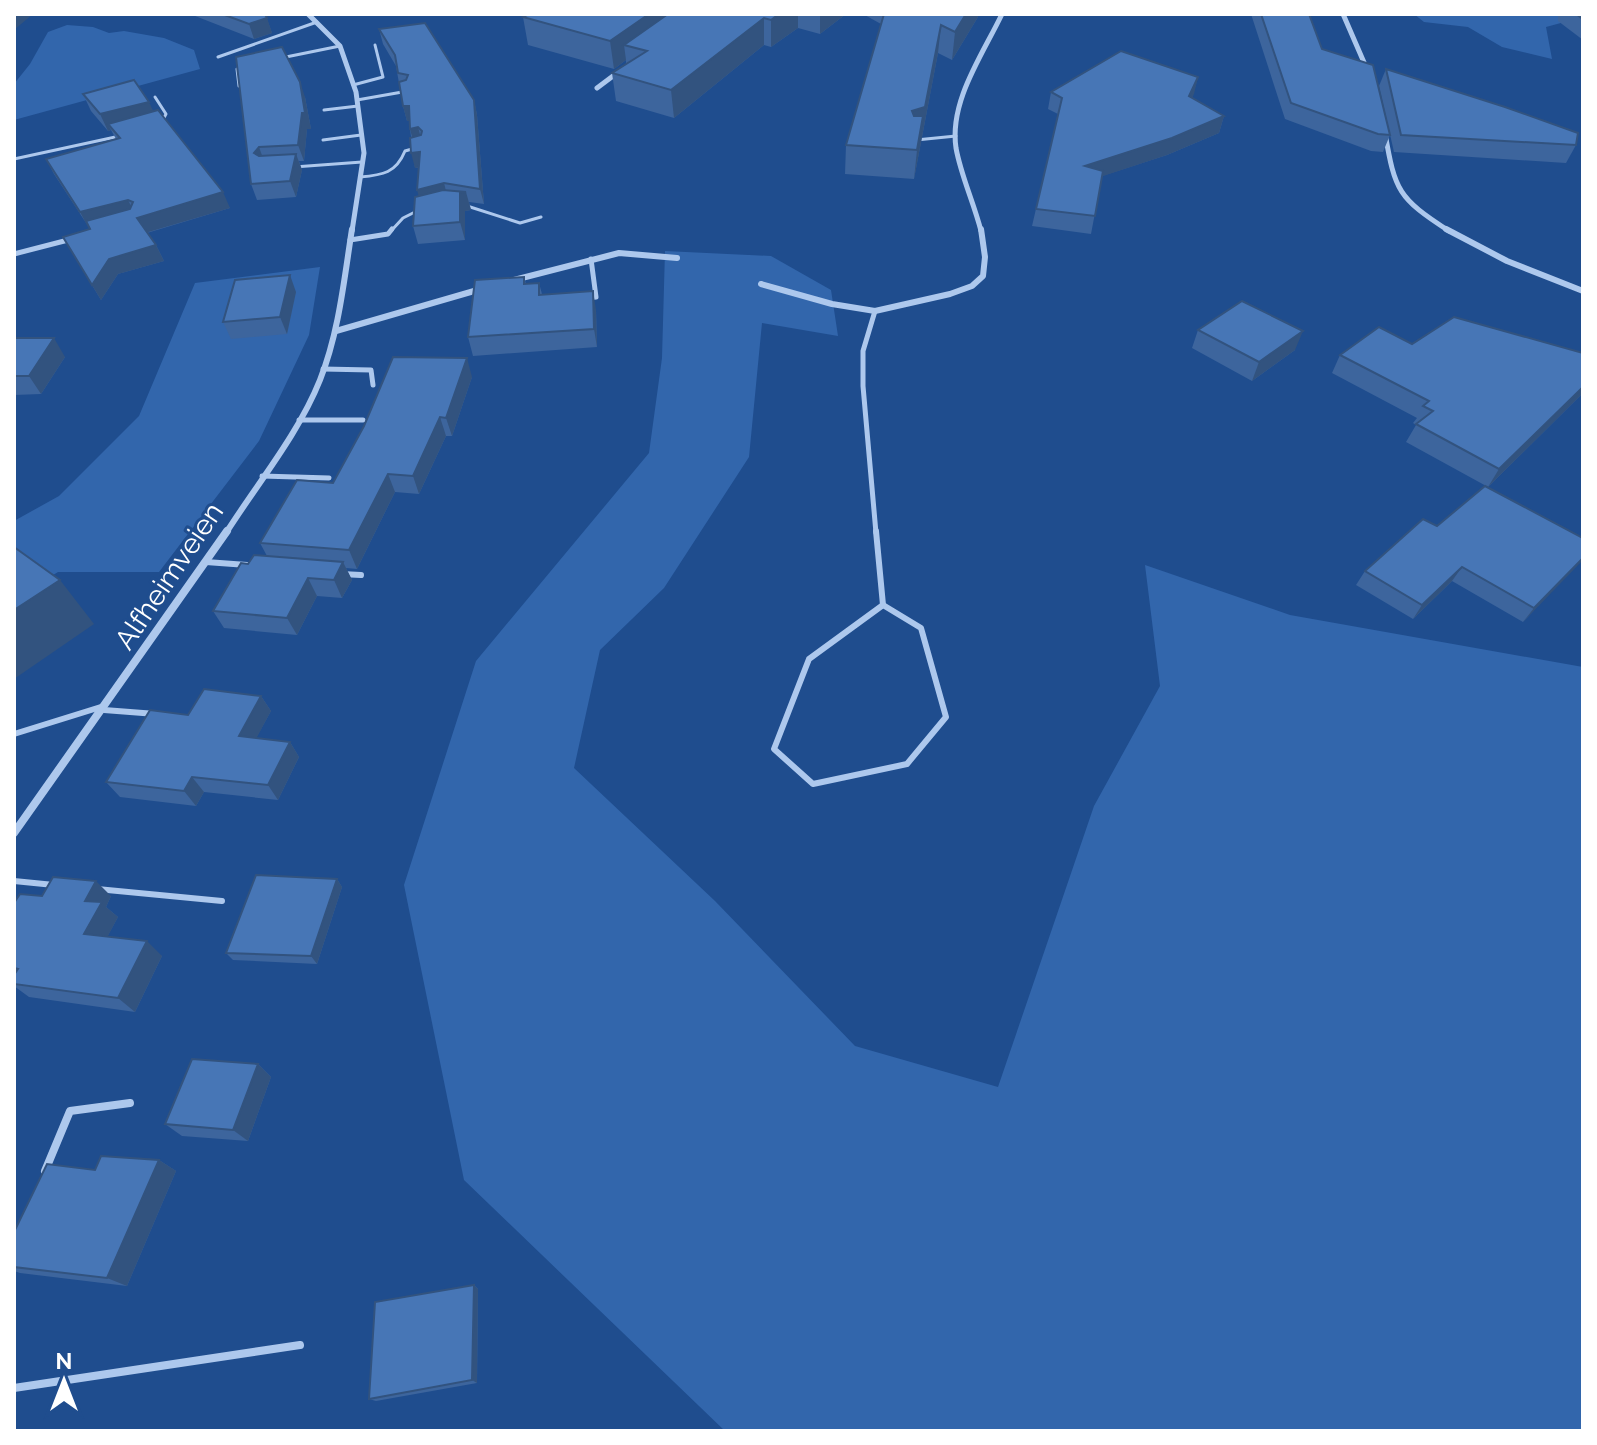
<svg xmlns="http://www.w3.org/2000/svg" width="1597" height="1445" font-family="Raleway,sans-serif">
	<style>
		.green { fill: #3266ac }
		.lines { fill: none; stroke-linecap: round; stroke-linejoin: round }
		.service-far3 { stroke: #adc8ed; stroke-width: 3 }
		.service-far2 { stroke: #adc8ed; stroke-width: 5 }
		.service-far1 { stroke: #adc8ed; stroke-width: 6 }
		.service { stroke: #adc8ed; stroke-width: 8 }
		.minor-far2 { stroke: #adc8ed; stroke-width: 5 }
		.minor-far1 { stroke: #adc8ed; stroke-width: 6 }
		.minor { stroke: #adc8ed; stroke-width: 8 }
		.wall { fill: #3d659d }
		.shaded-wall { fill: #32537f }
		.building { fill: #4776b6; stroke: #32537f; stroke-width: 2 }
		.labels { text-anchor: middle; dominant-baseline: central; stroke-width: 6; stroke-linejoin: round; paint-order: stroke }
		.street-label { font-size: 28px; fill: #fff; stroke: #1f4d8e }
	</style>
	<rect width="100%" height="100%" fill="#1f4d8e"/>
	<g class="green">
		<path d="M1414,14h169v3l-37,10 6,32 -50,-12 -34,-20 -44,-5z"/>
		<path d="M67,25l26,2 16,6 15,-2 40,7 30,12 6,19 -186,51v-36l16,-20 18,-32z"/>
		<path d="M665,251l106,5 60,34 7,46 -76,-13 -13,134 -85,131 -64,62 -26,118 141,133 140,145 143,41 96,-281 66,-120 -15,-121 145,50 293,52v764h-858l-261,-251 -60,-295 72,-224 173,-208 13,-95z"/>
		<path d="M320,267l-11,68 -50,106 -100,131h-101l-44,27v-78l45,-25 80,-80 56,-133z"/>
	</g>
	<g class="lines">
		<g class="service-far3">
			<path d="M218,57l99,-35"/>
			<path d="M281,58l59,-12"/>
			<path d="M353,85l30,-8 -8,-32"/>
			<path d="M239,86l-2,-17 6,-3"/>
			<path d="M155,97l11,17 -5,9"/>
			<path d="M357,100l51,-9"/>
			<path d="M324,110l34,-4"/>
			<path d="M323,140l38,-5"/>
			<path d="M916,140l40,-4"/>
			<path d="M14,159l106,-23"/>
			<path d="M294,167l68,-5"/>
			<path d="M360,177c23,-2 36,-4 45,-26l14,-4"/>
			<path d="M464,205l56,18 21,-6"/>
			<path d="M391,231l12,-13 18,-9"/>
		</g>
		<g class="service-far2">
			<path d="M350,240l38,-6 4,-5"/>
			<path d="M14,254l58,-15"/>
			<path d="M589,298l7,-1 -5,-38"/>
			<path d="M875,311l-12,40v35l13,147"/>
			<path d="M323,369l48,1 2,15"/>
			<path d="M299,420h64"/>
			<path d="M262,476l67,2"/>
		</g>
		<g class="service-far1">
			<path d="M876,531l7,74"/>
			<path d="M206,562l41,3"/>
			<path d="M341,574l20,1"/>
			<path d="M883,605l38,23 25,89 -39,47 -94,20 -39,-35 35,-90z"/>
			<path d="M104,710l52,4"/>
			<path d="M14,734l90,-28"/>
			<path d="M14,881l40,4"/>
			<path d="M97,889l125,12"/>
		</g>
		<g class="service">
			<path d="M45,1171l25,-60 60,-8"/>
			<path d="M14,1388l286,-43"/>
		</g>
		<g class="minor-far2">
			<path d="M308,14l32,32 16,46 8,61 -12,78"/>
			<path d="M1343,14l26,60"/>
			<path d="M597,88l24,-18"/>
			<path d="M1385,133c10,58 13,65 64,98"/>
			<path d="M981,231c-7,-28 -20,-55 -25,-83 -7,-47 27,-94 46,-134"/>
		</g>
		<g class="minor-far1">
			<path d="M1446,229l61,32 76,30"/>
			<path d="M514,280l105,-27 58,5"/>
			<path d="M761,284l71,20 43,7 75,-17 22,-8 11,-10 2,-19 -4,-28"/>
			<path d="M336,331l145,-42"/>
			<path d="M226,533c31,-49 72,-98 94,-153 19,-48 24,-100 32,-151"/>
		</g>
		<path class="minor" d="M14,833l213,-302"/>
	</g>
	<g class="wall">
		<path d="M190,14h75l7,19 -18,6z"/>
		<path d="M529,14h317l-26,20 -22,-6 -27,19 -7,-2 -90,73 -58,-17 -4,-28 14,-9v-4l-12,9 -86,-24 -5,-28z"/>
		<path d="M863,14h115v3l-26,43 -14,-7 -24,126 -69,-5 1,-29 35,-121z"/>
		<path d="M1251,14h58l13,35 68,86 -7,17 -12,-1 -86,-32z"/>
		<path d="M1558,14h25v26l-25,-19z"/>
		<path d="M379,29l95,71 3,15 7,89 -15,-2 2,8 -6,1v29l-47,4 -5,-18 6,-30 -1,-28h-3l-6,-47h-2l-4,-15 -7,-40 -13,-22z"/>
		<path d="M236,57l69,40 6,32h-4l-3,32h-5l3,9 -6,27 -39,3 -6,-16z"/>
		<path d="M1386,69l190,76 -10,18 -172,-11 -15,-66z"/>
		<path d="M1198,77l-6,21 32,18 -5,17 -52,22 -65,21 -11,58 -59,-8 26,-112 -10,-5 3,-17z"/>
		<path d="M83,94l71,17 76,97 -83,25 9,12 8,16 -46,13 -17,26 -29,-48 18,-23 -36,-55 -8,-15 70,-20 -5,-9 -3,1 -17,-20z"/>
		<path d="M524,277l2,7 13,-1 3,11 54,16 1,37 -124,9 -5,-19z"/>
		<path d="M296,292l-9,42 -56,5 -8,-17z"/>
		<path d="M1198,330l97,20 -43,31 -60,-33z"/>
		<path d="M14,338l51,19 -24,37 -27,1z"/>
		<path d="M1412,344l171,9v40l-95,94 -82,-45 10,-17 -3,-2 4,-5 -85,-45 8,-18z"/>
		<path d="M472,377l-20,59h-6l-27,58 -24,-2 -38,77 -11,-1 6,12 -10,18 -25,-2 -20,39 -73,-7 -11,-17 35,-47 19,-8 -7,-13 73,-60z"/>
		<path d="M1437,526l146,32 -60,64 -71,-41 -39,38 -57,-34 9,-14z"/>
		<path d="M261,696l10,15 -15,27 34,4 9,15 -21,43 -74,-8 -8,14 -76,-9 -14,-15 82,-67z"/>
		<path d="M337,879l5,8 -25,77 -84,-4 -7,-7z"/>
		<path d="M42,896h69l-5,11 12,10 -11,20 55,19 -27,56 -106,-15 -15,-11v-83z"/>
		<path d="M258,1064l13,13 -23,64 -66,-5 -17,-12z"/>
		<path d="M159,1160l17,11 -49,115 -107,-13 -6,-2v-39z"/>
		<path d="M474,1285l4,4 -1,94 -101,18 -7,-2z"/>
	</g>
	<g class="shaded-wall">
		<path d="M14,14h19l-19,16z"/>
		<path d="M649,14h41l-66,31 2,15 -12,9 -4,-28z"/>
		<path d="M779,14h19v14l-27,19v-27z"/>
		<path d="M820,14h26l-26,20z"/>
		<path d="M966,14h12v3l-26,43 3,-28z"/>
		<path d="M267,18l5,15 -18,6 -5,-15z"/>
		<path d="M764,18v27l-90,73 -3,-28z"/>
		<path d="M941,25l-3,28 -24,126 3,-29 -5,-39z"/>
		<path d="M1198,77l-4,17 -9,19 4,-17z"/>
		<path d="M300,82l5,15 6,32h-4l-3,32 -6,-16z"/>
		<path d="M474,100l3,15 7,89 -4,-15z"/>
		<path d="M149,102l8,17 -49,5 3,6 -3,1 -8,-17z"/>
		<path d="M403,106h6l4,15h-6z"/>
		<path d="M1224,116l-5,17 -52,22 -85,28 3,-17z"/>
		<path d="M418,127l4,15 -8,2 -4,-15z"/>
		<path d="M259,147l6,17 -11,-11z"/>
		<path d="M420,152l4,15 -9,1 -4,-15z"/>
		<path d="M296,154l6,16 -6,27 -6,-16z"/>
		<path d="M444,183l4,16 -27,6 -4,-15z"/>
		<path d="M223,192l7,16 -85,25 -8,-15z"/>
		<path d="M466,192l5,18 -6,1v29l-5,-18v-29z"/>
		<path d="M128,200l8,16 -48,11 -8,-15z"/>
		<path d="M156,245l8,16 -46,13 -17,26 -9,-15 17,-26z"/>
		<path d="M290,275l6,17 -9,42 -7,-17z"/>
		<path d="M593,291l3,19 1,37 -3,-18z"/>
		<path d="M1303,331l-8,19 -43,31 7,-19z"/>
		<path d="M54,338l11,19 -24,37 -12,-18z"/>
		<path d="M467,358l5,19 -20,59 -6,-18z"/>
		<path d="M1583,387v6l-95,94 11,-18z"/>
		<path d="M440,417l6,19 -27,58 -6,-18z"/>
		<path d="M388,474l7,18 -38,77 -8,-19z"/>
		<path d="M1583,558v2l-60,62 11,-14z"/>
		<path d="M343,562l9,18 -10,18 -8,-18z"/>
		<path d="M1462,567l-10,14 -39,38 9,-14z"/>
		<path d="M308,578l9,18 -20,39 -10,-17z"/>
		<path d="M60,580l34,44 -80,55v-69z"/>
		<path d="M261,696l10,15 -22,41 -10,-16z"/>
		<path d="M290,742l9,15 -21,43 -10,-15z"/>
		<path d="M192,777l12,15 -8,14 -12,-15z"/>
		<path d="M337,879l5,8 -25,77 -6,-8z"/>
		<path d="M96,881l15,15 -5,11 12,10 -17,32 -17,-15 1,-33z"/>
		<path d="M147,941l15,15 -27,56 -17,-14z"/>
		<path d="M258,1064l13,13 -23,64 -15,-11z"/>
		<path d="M159,1160l17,11 -49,115 -20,-8z"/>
		<path d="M474,1285l4,4 -1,94 -5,-3z"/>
	</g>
	<g class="building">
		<path d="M222,14h43l2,4 -18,6z"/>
		<path d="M529,14h120l-39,27 -87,-24z"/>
		<path d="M668,14h111l-8,6 -7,-2 -93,72 -59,-17 35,-22 -23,-6z"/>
		<path d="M884,14h82l-11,18 -14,-7 -16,82 -13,4 2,5h9l-6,34 -71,-5z"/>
		<path d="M1261,14h48l13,35 51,16 17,70 -12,-1 -87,-31z"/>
		<path d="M1576,14h7v5z"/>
		<path d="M425,23l49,77 6,89 -36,-6 -27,7 3,-38 -9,1 -1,-15 11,-3 1,-4 -4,-4 -8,2 -1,-23h-6l-4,-24 7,-2 2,-5 -10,-2 -3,-18 -16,-26z"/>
		<path d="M282,47l18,35 5,31h-3l-4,32 -39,2 -5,6 5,3 37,-2 -6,27 -39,3 -15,-127z"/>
		<path d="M1121,51l77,26 -9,19 35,20 -52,22 -87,28 18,5 -8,45 -59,-7 26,-111 -11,-6z"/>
		<path d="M1386,69l119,38 73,26 -2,12 -175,-10z"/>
		<path d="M134,80l15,22 -49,12 -17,-20z"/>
		<path d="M158,110l65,82 -86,26 19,27 -47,14 -17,26 -29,-48 27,-8 -4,-8 44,-12 3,-7 -5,-2 -48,12 -34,-53 74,-21 -12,-14z"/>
		<path d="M443,190l23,2 -6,1v29l-47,4 2,-29z"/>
		<path d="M290,275l-10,42 -57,5 12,-42z"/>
		<path d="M524,277v7l15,-1v12l54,-4 1,38 -126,8 7,-57z"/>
		<path d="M1242,301l61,30 -44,31 -61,-32z"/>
		<path d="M1454,317l129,36v34l-84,82 -83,-45 17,-13 -10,-5 6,-5 -89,-46 39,-28 33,17z"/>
		<path d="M14,338h40l-25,38h-15z"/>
		<path d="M393,357l74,1 -21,60 -6,-1 -27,59 -25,-2 -39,76 -89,-7 37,-63 36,3 31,-57z"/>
		<path d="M1485,486l98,52v20l-49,50 -72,-41 -40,38 -57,-34 58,-52 14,7z"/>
		<path d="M14,547l46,33 -46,30z"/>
		<path d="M254,555l89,7 -9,18 -26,-2 -21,40 -74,-7 28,-48 7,1z"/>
		<path d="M204,689l57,7 -22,40 51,6 -22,43 -76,-8 -8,14 -78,-9 44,-72 38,5z"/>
		<path d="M256,875l81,4 -26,77 -85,-3z"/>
		<path d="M53,877l43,4 -11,20 17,1 -18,32 63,7 -29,57 -104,-14v-9l4,-6 -4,-1v-65l6,-9 22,2z"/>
		<path d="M192,1059l66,5 -25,66 -68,-6z"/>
		<path d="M101,1156l58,4 -52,118 -93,-11v-35l33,-68 48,6z"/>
		<path d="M474,1285l-2,95 -103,19 6,-97z"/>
	</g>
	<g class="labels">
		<g class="street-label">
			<text transform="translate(169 576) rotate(-56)">Alfheimveien</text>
		</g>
	</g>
	<rect width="1597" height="1445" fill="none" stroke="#ffffff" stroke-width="32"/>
	<g transform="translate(64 1381)" stroke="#1f4d8e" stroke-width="6" paint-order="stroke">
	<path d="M0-6L14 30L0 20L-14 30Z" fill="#ffffff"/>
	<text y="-12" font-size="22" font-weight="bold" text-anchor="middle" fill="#ffffff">N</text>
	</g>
</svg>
